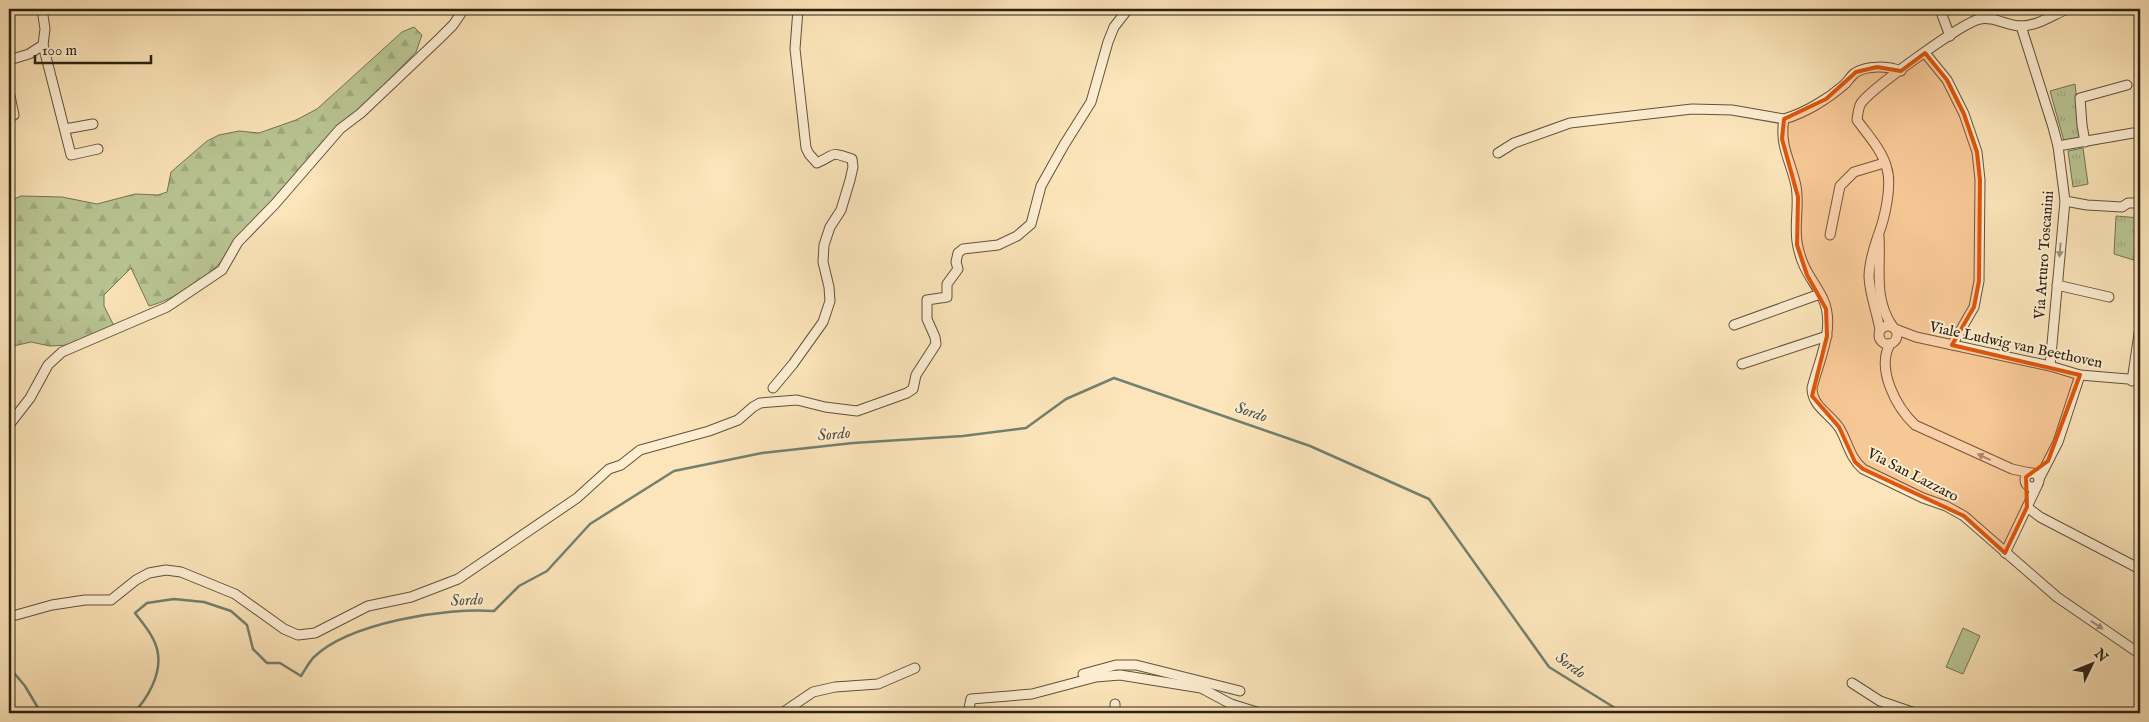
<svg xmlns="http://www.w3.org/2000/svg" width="2149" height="722" font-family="'IM FELL English',serif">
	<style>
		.grass { fill: url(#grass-tufts); stroke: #737453 }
		.forest { fill: url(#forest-firs); stroke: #737453 }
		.garden { fill: #bac694; stroke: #737453 }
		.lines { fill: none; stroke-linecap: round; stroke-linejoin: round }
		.stream { stroke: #72806e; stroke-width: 2.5 }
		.street-casing { stroke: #60523c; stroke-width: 11 }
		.street { stroke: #fdeed2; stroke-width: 9 }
		.oneway { fill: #9f927c }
		.marked { fill: #df560c; fill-opacity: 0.2; stroke: #df560c; stroke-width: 4; stroke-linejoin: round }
		.labels { text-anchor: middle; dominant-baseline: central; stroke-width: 4; stroke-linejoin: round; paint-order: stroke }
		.street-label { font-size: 15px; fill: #2c2112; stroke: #fdeed2 }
		.water-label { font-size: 16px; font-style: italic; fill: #4f5040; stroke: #fdeed2 }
	</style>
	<defs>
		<pattern id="grass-tufts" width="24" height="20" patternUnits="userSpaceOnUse" patternTransform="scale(1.25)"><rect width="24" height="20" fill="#bac694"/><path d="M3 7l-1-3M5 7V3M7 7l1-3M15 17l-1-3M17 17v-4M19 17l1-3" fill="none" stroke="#a0aa7f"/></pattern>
		<pattern id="forest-firs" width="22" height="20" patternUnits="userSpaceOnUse" patternTransform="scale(1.25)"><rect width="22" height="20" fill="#bac694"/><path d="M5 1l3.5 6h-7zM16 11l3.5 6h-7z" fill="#a0aa7f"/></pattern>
	</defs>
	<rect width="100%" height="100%" fill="#fce5ba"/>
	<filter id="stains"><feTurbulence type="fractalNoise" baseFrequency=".004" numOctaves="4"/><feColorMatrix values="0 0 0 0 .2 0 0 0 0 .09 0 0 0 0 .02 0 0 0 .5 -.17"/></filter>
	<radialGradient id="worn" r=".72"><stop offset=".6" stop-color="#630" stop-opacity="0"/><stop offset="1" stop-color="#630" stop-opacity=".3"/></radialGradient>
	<g class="grass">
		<path d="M2075,84l6,53 -2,2 -15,2 -14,-50z"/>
		<path d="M2083,148l5,36 -15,3 -5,-36z"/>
		<path d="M2116,216l24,2v44l-26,-8z"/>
	</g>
	<path class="forest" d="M414,27l8,8 -6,17 -180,186c-4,6 -7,14 -12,20 -14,19 -51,42 -75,48l-18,-38 -27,27v11l10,20 -46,19 -18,1 -19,-4 -22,5v-146l12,-5 41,1 35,7 38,-10 23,1 9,-3 4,-20 36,-31 12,-6 20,-4 20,2 37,-13 21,-11 85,-77z"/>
	<path class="garden" d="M1963,628l17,8 -17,38 -17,-7z"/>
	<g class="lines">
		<g class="stream">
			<path d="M9,667l16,19 16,27"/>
			<path d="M133,713c14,-13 28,-38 25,-59 -2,-16 -14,-29 -23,-41l12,-10 27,-4 30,3 27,9 16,14 6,24 14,14h13l21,13c4,-6 8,-14 13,-19 35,-34 133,-50 180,-46l25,-25 28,-15 43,-47 84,-53 88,-18 91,-10 110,-7 63,-8 40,-29 48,-21 196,68 119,53 120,168 74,46"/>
		</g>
		<defs>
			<g id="street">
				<path d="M1943,9l-1,6 8,21"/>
				<path d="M2021,26l32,101 5,19 7,55 -15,165"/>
				<path d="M43,45l28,110 27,-6"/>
				<path d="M1925,53l22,27 17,34 13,38 3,28 -1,101 -5,26 -22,38"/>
				<path d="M9,60l20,-6 14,-9 2,-16 -3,-20"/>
				<path d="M1901,71c-13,-5 -34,-6 -46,2 -4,3 -7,8 -10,11 -17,15 -40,29 -61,35 -5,27 7,42 12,67 4,20 -3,42 2,61 5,24 15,32 25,52 13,28 -4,61 -11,89 0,19 19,26 28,41 8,14 10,29 23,40l60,29 23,8 18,10 93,81 83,57"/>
				<path d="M9,91l5,24 -5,3"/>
				<path d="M9,125v5"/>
				<path d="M65,129l28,-5"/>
				<path d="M2085,142l-3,-17 -2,-27 47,-13"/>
				<path d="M2058,146l75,-13"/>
				<path d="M1498,153l16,-10 56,-20 122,-14 40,1 52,9"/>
				<path d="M2065,201l22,4 35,2 6,-4h12"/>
				<path d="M1830,235l10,-49 14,-14 30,-9"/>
				<path d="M1879,236c2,32 -6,63 14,91"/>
				<path d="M2057,285l52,12"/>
				<path d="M1734,325l86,-31"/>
				<circle cx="1888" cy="335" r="9"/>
				<path d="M1895,329l21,8 134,29 30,9 60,5"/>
				<path d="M1880,330c-3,-18 -10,-34 -11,-53 0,-15 5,-30 10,-44 6,-16 13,-48 8,-64 -4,-18 -20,-35 -30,-49 1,-5 1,-14 5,-18 12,-15 101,-80 118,-83 14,-3 27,7 41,7 16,0 32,-11 46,-17"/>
				<path d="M1890,344c-14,25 6,63 25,81l97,44 18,4"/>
				<path d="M1742,364l85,-28"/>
				<path d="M2132,381l8,-54"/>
				<path d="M773,388l20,-24 30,-42 7,-21 -1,-14 -6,-25 1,-17 6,-18 11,-17 9,-30 3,-13 -1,-8c-23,-8 -15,-5 -35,4l-8,-9 -3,-6 -11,-99 3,-40"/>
				<path d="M9,425l21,-27 18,-33 14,-13 105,-45 55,-37 16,-28 37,-38 65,-75 21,-16 78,-74 14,-14 11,-16"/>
				<circle cx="2032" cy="480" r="7"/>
				<path d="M2039,479l19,-37 22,-67"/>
				<path d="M2027,507l13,10 100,52"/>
				<path d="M2005,553l32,-67"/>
				<path d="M9,617l43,-12 33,-5h26l25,-20 13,-7 17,-3 15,2 54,22 49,35 14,6 17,-2 53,-27 43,-9 47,-18 119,-81 32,-29 12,-4 19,-15 69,-19 29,-11 15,-13 7,-4 37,-3 28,7 32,4 50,-18 6,-4 3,-14 20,-31 -1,-7 -8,-18v-19l20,-3v-13l11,-15 -2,-7 2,-9 5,-4 35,-4 19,-9 14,-12 10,-38 23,-41 27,-43 17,-60 6,-15 14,-18"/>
				<path d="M1083,674l33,-9h20l104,26"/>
				<path d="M1852,683l28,18 35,12"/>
				<path d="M782,713l31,-21 22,-5 43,-3 37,-16"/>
				<path d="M968,713l3,-14 61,-5 64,-17 24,-2 81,13 30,16 29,9"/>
				<path d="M1115,713v-9"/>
			</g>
		</defs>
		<use href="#street" class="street-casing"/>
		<use href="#street" class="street"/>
	</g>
	<defs><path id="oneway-solid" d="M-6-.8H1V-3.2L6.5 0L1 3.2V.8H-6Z" transform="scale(1.25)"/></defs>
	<g class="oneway">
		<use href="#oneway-solid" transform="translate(2060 250) rotate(95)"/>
		<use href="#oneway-solid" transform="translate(1984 457) rotate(-155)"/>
		<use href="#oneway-solid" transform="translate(2097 625) rotate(34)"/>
	</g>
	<path class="marked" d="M1925,53l22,27 17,34 13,38 3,28 -1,101 -5,26 -22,38 128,30 -32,86 -22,16 1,30 -22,46 -41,-37 -101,-47 -8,-7 -16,-35 -27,-31 15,-60 -1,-27 -19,-34 -10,-30 1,-48 -16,-58 2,-20 42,-20 30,-27 21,-5 24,4z"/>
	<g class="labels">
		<g class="street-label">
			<text transform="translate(2044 255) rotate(-86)">Via Arturo Toscanini</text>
			<text transform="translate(2016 345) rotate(12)">Viale Ludwig van Beethoven</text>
			<text transform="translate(1913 475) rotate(27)">Via San Lazzaro</text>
		</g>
		<g class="water-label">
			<text transform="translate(1251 413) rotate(19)">Sordo</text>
			<text transform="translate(834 435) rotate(-5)">Sordo</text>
			<text transform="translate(467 601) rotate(-3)">Sordo</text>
			<text transform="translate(1570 666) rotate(36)">Sordo</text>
		</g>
	</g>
	<rect width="2149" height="722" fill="none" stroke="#fce5ba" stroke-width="30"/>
	<rect x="10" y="10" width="2129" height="702" fill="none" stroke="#2c2112" stroke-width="2.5"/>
	<rect x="15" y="15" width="2119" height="692" fill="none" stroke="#2c2112"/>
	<g transform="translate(2092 664) rotate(47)" stroke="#fdeed2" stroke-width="4" paint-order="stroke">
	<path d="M0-4L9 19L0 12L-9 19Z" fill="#2c2112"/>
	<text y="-8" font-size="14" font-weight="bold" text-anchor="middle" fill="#2c2112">N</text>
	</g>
	<path d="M35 55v8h116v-8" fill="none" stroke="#2c2112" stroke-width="2.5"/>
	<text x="42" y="55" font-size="15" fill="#2c2112" stroke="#fdeed2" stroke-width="4" paint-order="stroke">100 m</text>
	<rect width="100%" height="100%" filter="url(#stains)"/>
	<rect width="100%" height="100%" fill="url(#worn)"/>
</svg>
